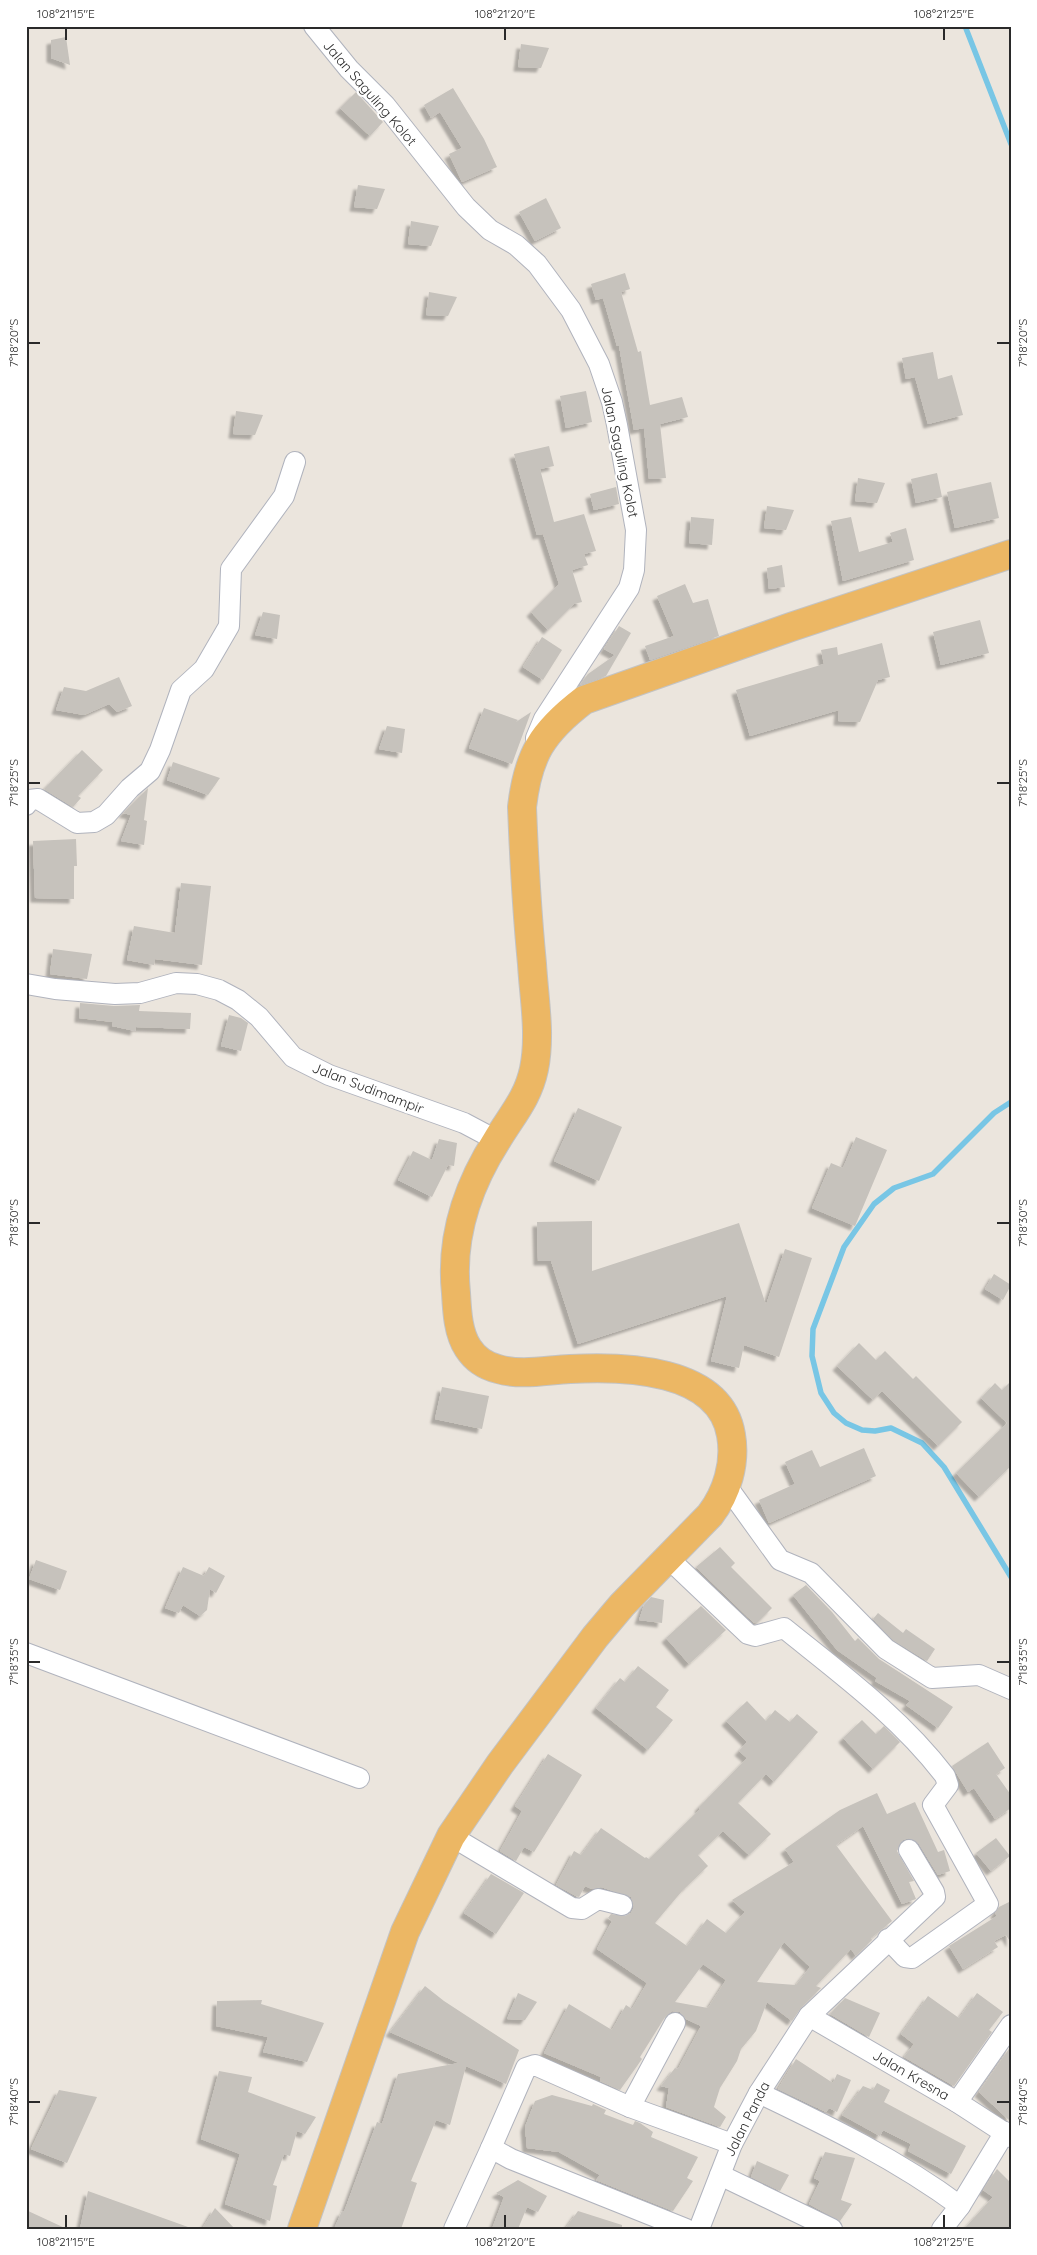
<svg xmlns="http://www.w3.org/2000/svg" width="1037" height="2255" font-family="Quicksand,sans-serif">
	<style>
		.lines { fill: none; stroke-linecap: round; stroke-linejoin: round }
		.stream { stroke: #78c6e5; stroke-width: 5.5 }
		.building { fill: #c6c2bc; fill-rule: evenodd; filter: url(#shadow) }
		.minor-casing { stroke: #b0b3bd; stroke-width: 22 }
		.trunk-casing { stroke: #c3c3c3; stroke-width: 30 }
		.minor { stroke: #fff; stroke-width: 20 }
		.trunk { stroke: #ecb764; stroke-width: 28 }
		.ticks { fill: none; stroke: #2a2a2a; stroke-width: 2 }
		.labels { text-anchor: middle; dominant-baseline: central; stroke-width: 4.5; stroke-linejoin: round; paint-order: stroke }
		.street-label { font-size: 14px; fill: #2a2a2a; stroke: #fff }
		.neatline { fill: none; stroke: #2a2a2a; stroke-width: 2 }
		.ticks-label { font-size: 12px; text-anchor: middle; fill: #2a2a2a }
	</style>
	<defs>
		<filter id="shadow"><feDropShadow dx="-4.5" dy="4.5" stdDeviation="1" flood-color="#0004"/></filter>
	</defs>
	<rect width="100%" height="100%" fill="#ebe5dd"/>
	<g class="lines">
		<g class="stream">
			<path d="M965,26l46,118"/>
			<path d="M1011,1102l-17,11 -61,61 -39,14 -20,16 -30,43 -31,82 -1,27 9,37 13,20 12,10 16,7 13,1 16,-3 31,15 22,24 67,110"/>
		</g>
	</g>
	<g class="building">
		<path d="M66,37l4,28 -19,-7v-18z"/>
		<path d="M521,44l28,4 -8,20 -23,-1z"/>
		<path d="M453,88l31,51 13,28 -35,15 -13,-28 13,-6 -22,-36 -9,6 -7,-13z"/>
		<path d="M356,92l27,30 -13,14 -30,-28z"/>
		<path d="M358,185l27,4 -8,20 -23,-2z"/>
		<path d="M546,198l15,30 -26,13 -16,-29z"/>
		<path d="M411,221l28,5 -8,20 -23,-2z"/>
		<path d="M625,273l5,16 -9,3 17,60 3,-1 9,54 32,-8 6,20 -28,7 6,54 -17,1 -5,-51 -10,2 -15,-84h-2l-14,-48 -7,2 -5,-16z"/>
		<path d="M429,292l28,5 -9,19 -22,-1z"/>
		<path d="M933,352l5,27 14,-4 11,40 -35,9 -13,-47 -9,2 -4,-21z"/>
		<path d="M586,391l6,31 -26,6 -6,-32z"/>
		<path d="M236,411l27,4 -8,20 -22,-1z"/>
		<path d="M549,446l5,20 -14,3 14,53 30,-8 12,37 -12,3 4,11 -16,5 10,32 -8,2 -26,26 -17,-18 28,-28 -16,-50 -6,1 -23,-81z"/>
		<path d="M937,473l5,24 -26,6 -5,-24z"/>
		<path d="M858,478l27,5 -8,20 -22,-2z"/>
		<path d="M991,482l8,36 -44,10 -8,-36z"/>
		<path d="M616,487l3,17 -25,6 -4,-16z"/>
		<path d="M767,506l27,4 -8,20 -22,-2z"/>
		<path d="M691,517l23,2 -2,26 -23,-2z"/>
		<path d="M851,517l8,35 34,-10 -3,-9 16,-5 8,32 -71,21 -12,-60z"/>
		<path d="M782,565l3,22 -16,2 -2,-21z"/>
		<path d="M685,584l8,19 15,-4 11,37 -69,24 -5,-14 29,-10 -17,-40z"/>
		<path d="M263,612l17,3 -3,24 -22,-4z"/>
		<path d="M980,620l9,33 -48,12 -8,-33z"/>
		<path d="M619,626l12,7 -25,43 -26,9 8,-11 27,-19 -11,-6z"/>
		<path d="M542,637l20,13 -19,30 -20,-13z"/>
		<path d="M882,643l8,34 -12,3 -18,42 -22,-1 1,-11 -89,26 -14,-46 88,-26 -3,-14 16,-3 1,8z"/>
		<path d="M119,677l13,29 -15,6 -8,-8 -25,11 -28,-5 8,-23 22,4z"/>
		<path d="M484,708l34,12 -2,2 15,-10 -19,52 -43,-16z"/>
		<path d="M387,726l18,3 -3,24 -23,-4z"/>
		<path d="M82,750l21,20 -25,26 3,2 -8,9 -29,-18z"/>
		<path d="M173,762l47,16 -12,17 -41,-15z"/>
		<path d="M148,788l-4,32 3,1 -3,24 -23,-4 10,-26 -8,-2z"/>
		<path d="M76,839l1,27h-3v33l-39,-1 -2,-57z"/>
		<path d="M181,883l30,3 -9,79 -47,-6 -1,6 -27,-5 7,-34 41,7z"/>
		<path d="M53,949l39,5 -5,25 -37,-5z"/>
		<path d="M80,1003l34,3 26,-1 -1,6 52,2 -1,16 -54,-2 -1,4 -23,-5 1,-4 -34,-4z"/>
		<path d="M229,1015l12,3 7,5 -7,28 -20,-5z"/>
		<path d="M578,1108l44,19 -23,54 -45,-20z"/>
		<path d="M856,1137l31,13 -32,76 -43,-18 19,-45 12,5z"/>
		<path d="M439,1139l18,4 -3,23 -6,-1 -16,32 -34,-17 15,-29 19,9z"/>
		<path d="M592,1221v50l147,-48 27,82 19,-56 27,9 -33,99 -35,-12 -5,23 -28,-7 16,-65 -149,48 -27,-83h-13l-1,-39z"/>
		<path d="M994,1274l17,11 -8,15 -18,-11z"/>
		<path d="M859,1343l17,17 9,-9 28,28 3,-3 46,46 -24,24 -56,-55 -9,9 -36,-34z"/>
		<path d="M1011,1381v85l-32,31 -23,-24 51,-50 -26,-25 14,-15 7,7z"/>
		<path d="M442,1387l47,9 -7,33 -47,-10z"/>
		<path d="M864,1448l12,28 -107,47 -10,-23 36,-16 -10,-22 27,-12 8,17z"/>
		<path d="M720,1547l15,16 -4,4 41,41 -15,15h-3l-58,-56z"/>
		<path d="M36,1560l31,11 -7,19 -31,-11z"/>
		<path d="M183,1567l21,9 5,-9 16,9 -9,17 -6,-4 -3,21 -7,6 -17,-11 -4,8 -14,-5z"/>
		<path d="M806,1585l26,27 23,29 3,-3 21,21 74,48 -15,21 -32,-23 4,-4 -35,-20 2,-3 -40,-28 -44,-55z"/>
		<path d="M651,1597l13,3 -2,23 -23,-3 5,-15z"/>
		<path d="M701,1606l25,24 -37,34 -23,-26z"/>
		<path d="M878,1613l25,20 3,-4 29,20 -8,12 -34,-21 -20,-21z"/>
		<path d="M638,1666l31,24 -13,17 17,13 -25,30 -52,-42 24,-30 5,4z"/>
		<path d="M747,1701l19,20 9,-11 15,12 7,-8 21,18 -44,50 -8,-8 -28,29 33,31 -22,21 -26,-24 -25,24 10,11 -26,25 -27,32 32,23 20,-27 19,14 19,-21 -13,-12 62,-38 -9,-13 55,-39 37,-17 10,21 28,-12 23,50 6,-2 6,21 -12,4 -19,-31 -10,-6 -6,2 -6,11 17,30 -5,1 7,17 -14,5 -39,-78 -27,19 56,76 -21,17 1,2 -16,16 -5,-7 -35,37 5,2 -20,20 -9,13 -25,-19 -11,29 -15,18 -4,12 -17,27 -6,19 12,10 -6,10 -54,-20 3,-19 -8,-2 14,-18 3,1 23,-43 -15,-7 -6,-7 -8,-1 -7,6 -25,40 2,2 -22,31 -20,-9 1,-4 -57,-24 25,-49 43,26 14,-25 6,4 15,-26 -50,-34 15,-28 -4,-3 3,-4 14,2 6,-3 3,-6 -3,-10 -30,-10 -9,2 -7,-3 -6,11 -3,-1 -20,-11 18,-34 7,4 20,-27 44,30 1,-1 3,2 51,-50 -1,-2 48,-49 -8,-7 8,-9 -21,-21zM784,1942l26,25 -14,18 -39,-3zM703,1964l23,16 -18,28 -33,-6z"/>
		<path d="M862,1720l14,14 8,-8 16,16 -27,27 -30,-31z"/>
		<path d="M988,1742l17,26 -9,6 15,21v13l-16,11 -21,-31 -6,4 -16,-26z"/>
		<path d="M548,1754l34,21 -48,77 -10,-5 -8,14 -16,-10 22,-40 -7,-5z"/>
		<path d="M996,1838l14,18 -19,15 -15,-18z"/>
		<path d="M491,1874l33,19 -28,41 -32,-21z"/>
		<path d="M1011,1901v42l-5,-8 -12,6 4,6 -35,22 -14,-23 48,-30 -2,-3 4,-6z"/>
		<path d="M425,1986l19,15 75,49 -13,34 -40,-18 -16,59 -14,-5 -25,61 6,2 -16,46h-67l8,-18 2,1 33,-90 5,2 16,-50 61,-11 -69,-31z"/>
		<path d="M518,1993l19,9 -12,18 -18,-1z"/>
		<path d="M977,1993l26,19 -14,18 3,2 -38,54 -50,-29 10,-13 -13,-10 27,-38 31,22z"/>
		<path d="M845,1998l35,15 -11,24 -39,-23z"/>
		<path d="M262,2000l-1,4 63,19 -17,39 -44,-10 5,-15 -52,-11 1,-25z"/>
		<path d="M1011,2046v76l-32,-30z"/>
		<path d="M796,2059l37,24 4,-9 14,6 -14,32 -8,-4 -3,4 -48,-23z"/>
		<path d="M219,2071l33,6 -4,15 68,25 -11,17 -8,-3 -7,25 -6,-2 -11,31 4,1 -7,35 -45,-17 15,-50 -39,-15z"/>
		<path d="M877,2083l13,7 -6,12 82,44 -15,28 -43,-23 3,-7 -28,-14 -3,6 -38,-21 21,-29 10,4z"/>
		<path d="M59,2090l38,7 -30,66 -36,-14z"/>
		<path d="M552,2095l40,11 1,-2 13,6 -2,4 29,11 2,-4 5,2 13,9 -2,5 47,20 -11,21 6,3 -20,30 -77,-31 4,-5 -41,-23 -32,-4 -2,-21 10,-26z"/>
		<path d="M825,2152l30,6 -14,42 11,4 -12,17 -31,-17 11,-23 -6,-3z"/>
		<path d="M757,2161l32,14 -9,16 -29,-14z"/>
		<path d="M997,2169l14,14v46h-47l29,-32 -10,-7z"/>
		<path d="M518,2180l29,16 -9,16 -11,-5 -9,22h-26l12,-32 -8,-4z"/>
		<path d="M88,2191l100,36 -1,2h-107z"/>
		<path d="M215,2208l20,21h-33z"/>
		<path d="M26,2210l41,19h-41z"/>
		<path d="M578,2211l44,14v4h-57z"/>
	</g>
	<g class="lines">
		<defs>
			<g id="minor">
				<path d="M314,26l35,43 36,36 81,102 24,23 26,15 21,19 34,46 28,54 13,38 5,23 19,105 -2,40 -5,18 -85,131 -8,19"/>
				<path d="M26,805l3,-5 9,-1 39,24 17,-1 12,-7 24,-27 20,-17 10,-21 21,-60 23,-21 25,-43 2,-57 53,-73 11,-34"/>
				<path d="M26,984l29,5 60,5 25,-1 36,-10 21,1 22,6 19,10 21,17 34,40 36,18 135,48 32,17"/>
				<path d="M726,1485l54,75 31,13 75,76 46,29 47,-3 32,14"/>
				<path d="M668,1558l80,76 7,2 29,-8c57,46 116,89 161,148l3,9 -15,20 55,99 -76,54 -7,-1 -17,-18"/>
				<path d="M26,1653l333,125"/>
				<path d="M451,1836l121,72 10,1 16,-10 24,6"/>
				<path d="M809,2016l148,86 54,35"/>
				<path d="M759,2093c69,33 139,67 201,113l-18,23"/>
				<path d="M957,2102l54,-77"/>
				<path d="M630,2107l45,-84"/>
				<path d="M720,2175l112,54"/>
				<path d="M960,2206l45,-74"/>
				<path d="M454,2229l37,-81"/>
				<path d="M686,2229l-175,-70 -20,-11 35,-80 9,-3 95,42 102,37"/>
				<path d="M699,2229l33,-85 27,-51 50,-77 126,-119 -1,-5 -25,-42"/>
			</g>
			<path id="trunk" d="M302,2229l103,-297 46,-96 49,-72 95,-127 27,-32 88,-90c17,-22 26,-52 21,-80 -11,-67 -108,-69 -161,-66 -23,1 -49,7 -72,0 -12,-3 -23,-10 -30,-21 -10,-15 -11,-37 -12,-55 -6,-56 11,-106 41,-153 15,-25 31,-42 37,-71 7,-34 0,-71 -2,-105 -5,-52 -8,-105 -10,-157 6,-52 20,-75 62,-107l207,-73 220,-73"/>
		</defs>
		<use href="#minor" class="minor-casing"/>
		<use href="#trunk" class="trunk-casing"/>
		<use href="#minor" class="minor"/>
		<use href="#trunk" class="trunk"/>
	</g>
	<path class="ticks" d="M66,28v12M505,28v12M944,28v12M28,343h12M997,343h13M28,783h12M997,783h13M28,1223h12M997,1223h13M28,1662h12M997,1662h13M28,2102h12M997,2102h13M66,2215v13M505,2215v13M944,2215v13"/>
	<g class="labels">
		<g class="street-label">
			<text transform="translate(370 93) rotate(49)">Jalan Saguling Kolot</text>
			<text transform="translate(620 452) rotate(78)">Jalan Saguling Kolot</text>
			<text transform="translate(368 1088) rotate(21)">Jalan Sudimampir</text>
			<text transform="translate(911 2075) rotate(30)">Jalan Kresna</text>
			<text transform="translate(747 2119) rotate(-63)">Jalan Panda</text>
		</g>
	</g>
	<rect width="1037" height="2255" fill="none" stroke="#ffffff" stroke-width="55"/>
	<rect x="28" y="28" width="982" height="2200" class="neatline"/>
	<g class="ticks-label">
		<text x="66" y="18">108°21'15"E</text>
		<text x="505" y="18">108°21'20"E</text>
		<text x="944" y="18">108°21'25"E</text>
		<text transform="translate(14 343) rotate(-90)" y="4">7°18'20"S</text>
		<text transform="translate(1023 343) rotate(-90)" y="4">7°18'20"S</text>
		<text transform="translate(14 783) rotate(-90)" y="4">7°18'25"S</text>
		<text transform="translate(1023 783) rotate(-90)" y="4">7°18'25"S</text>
		<text transform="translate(14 1223) rotate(-90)" y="4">7°18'30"S</text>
		<text transform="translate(1023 1223) rotate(-90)" y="4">7°18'30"S</text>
		<text transform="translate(14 1662) rotate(-90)" y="4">7°18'35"S</text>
		<text transform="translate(1023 1662) rotate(-90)" y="4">7°18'35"S</text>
		<text transform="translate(14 2102) rotate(-90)" y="4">7°18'40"S</text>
		<text transform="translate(1023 2102) rotate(-90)" y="4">7°18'40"S</text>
		<text x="66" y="2246">108°21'15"E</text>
		<text x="505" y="2246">108°21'20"E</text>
		<text x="944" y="2246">108°21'25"E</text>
	</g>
</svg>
